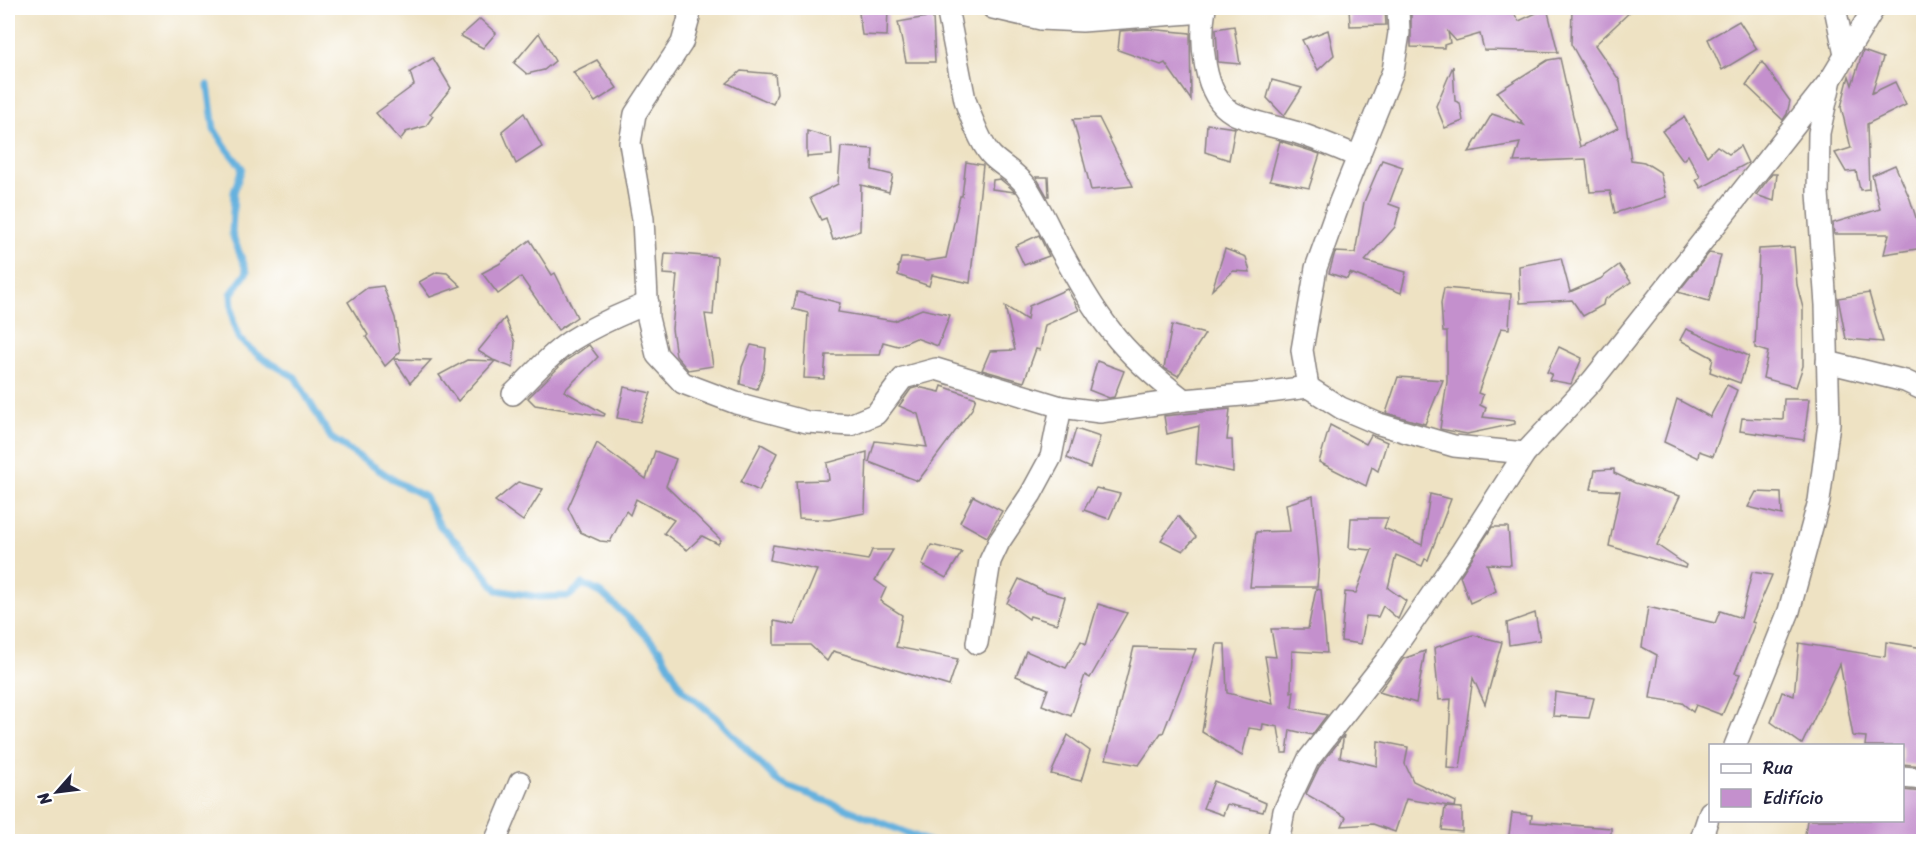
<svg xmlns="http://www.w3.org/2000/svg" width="1931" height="849" font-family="Sriracha,sans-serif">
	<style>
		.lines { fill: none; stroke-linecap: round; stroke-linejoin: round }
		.stream { stroke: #65b1de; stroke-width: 7 }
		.building { fill: #c490cd }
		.minor-casing { stroke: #88827f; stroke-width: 24 }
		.minor { stroke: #fff; stroke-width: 21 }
	</style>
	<rect width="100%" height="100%" fill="#fff"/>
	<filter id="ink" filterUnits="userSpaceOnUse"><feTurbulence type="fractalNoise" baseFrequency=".0167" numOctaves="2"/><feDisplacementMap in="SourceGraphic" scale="12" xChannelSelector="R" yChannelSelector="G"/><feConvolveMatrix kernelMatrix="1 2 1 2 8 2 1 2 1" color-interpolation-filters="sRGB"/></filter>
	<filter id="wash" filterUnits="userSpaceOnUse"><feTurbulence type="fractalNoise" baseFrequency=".008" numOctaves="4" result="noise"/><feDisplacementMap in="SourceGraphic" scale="24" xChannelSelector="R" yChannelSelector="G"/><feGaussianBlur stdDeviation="1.35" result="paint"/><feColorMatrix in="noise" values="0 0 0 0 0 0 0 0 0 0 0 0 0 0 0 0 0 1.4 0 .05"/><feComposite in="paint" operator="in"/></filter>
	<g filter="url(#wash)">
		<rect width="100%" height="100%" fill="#eee2c3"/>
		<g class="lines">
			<path class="stream" d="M208,85l6,44 12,19 16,20 -8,24 -2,42 15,38 -16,22 2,26 6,19 23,19 33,19 36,61 66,44 27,14 16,30 32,31 25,33 42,7 30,-1 14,-12 18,9 30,27 29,30 22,39 34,28 62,65 152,60"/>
		</g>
		<g id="blocks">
			<g class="building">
				<path d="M880,8h8l-1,28 -25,-1 -3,-22z"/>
				<path d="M1349,8h36l1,17 -36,1z"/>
				<path d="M1411,8h99l9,13 28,-13 11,44 -74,-2 -4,-16 -24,7 -8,-9 2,11 -6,2v3l-33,-1z"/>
				<path d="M1572,8h62l-39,37 25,36 11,79 13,2 16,10 6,25 -51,16 -5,-22 -20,1 -4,-33 -72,3 6,-19 -51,9 23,-38 32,11 -27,-33 51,-32 12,-2 20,89 38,-19 -47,-84z"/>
				<path d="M933,16l2,46h-29l-8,-40z"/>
				<path d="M480,19l16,14 -13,15 -22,-12z"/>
				<path d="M1739,21l18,28 -35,21 -14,-31z"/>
				<path d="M1234,26l6,38 -22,-2 -2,-33z"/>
				<path d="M1148,29l42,4 1,67 -26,-37 -4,2 -43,-15 2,-19z"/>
				<path d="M1328,30l6,25 -16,15 -16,-30z"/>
				<path d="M539,33l16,28 -11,9 -17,4 -13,-11z"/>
				<path d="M1863,51l20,7 -11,35 23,-11 11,23 -39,19 2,65 -9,1 -4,-19 -10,1 -11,-19 16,-5 -10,-41 8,-31 3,9z"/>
				<path d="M433,58l18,30 -21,26 3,2 -7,10 -20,6 -6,8 -24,-27 38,-28 -4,-13z"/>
				<path d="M597,60l20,28 -22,14 -22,-30z"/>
				<path d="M1762,62l28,39 -3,13 -4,6 -37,-35z"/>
				<path d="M1453,66l2,35 5,2 3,18 -18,7 -9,-22z"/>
				<path d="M741,71l34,3 2,19 -4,11 -46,-21z"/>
				<path d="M1272,80l30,8 -18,28 -17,-18z"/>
				<path d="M524,113l18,34 -26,17 -14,-33z"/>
				<path d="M1684,117l23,39 10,-10 12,8 11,-8 8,17 -47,25 -5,-8 4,-3 -12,-22 -5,5 -21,-29z"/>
				<path d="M1099,118l34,68 -42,4 -18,-71z"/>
				<path d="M1207,124l28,4 -6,32 -24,-8z"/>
				<path d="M807,131l24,7 1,17 -25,2z"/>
				<path d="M1280,141l40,13 -11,34 -39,-8z"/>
				<path d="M841,147l32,2 -1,21 21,5 -4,17 -28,-7 -1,46 -27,9 -7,-22 -5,2 -11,-22 28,-14z"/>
				<path d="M1382,160l21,7 -14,37 11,4 -5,19 -30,34 41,11 -5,21 -48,-19 -2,2 1,-2 -2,-1 -3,6 -18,-6 6,-21 20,1 9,-51z"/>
				<path d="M966,162l17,3 -13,118 -38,-8 -3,11 -31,-11 1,-7 -2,-1h2l2,-9h11l15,3 19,-3 14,-62h2z"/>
				<path d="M1895,165l15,34 13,40v9l-39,6 5,-20h-55l-1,-11 47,-14 -8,-34z"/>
				<path d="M1772,174h5l-3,27 -18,-6z"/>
				<path d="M1036,177h12l1,19h-2z"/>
				<path d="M1000,179l11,9 4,4 -23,-3 1,-9z"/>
				<path d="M1039,235l10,21 -25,9 -9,-19z"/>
				<path d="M530,240l22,35 3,-2 22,44 -19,13 -37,-53 -23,17 -16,-21 17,-9z"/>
				<path d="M1794,247l3,38 6,23v58l-7,21 -33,-9 5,-26 -13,-4 4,-99z"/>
				<path d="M1225,249l21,8 4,15 -17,-1 -21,19z"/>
				<path d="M665,253l52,4 -4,58 -8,-1 8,52 -25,4 -12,-14 -4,-27 5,-54 -14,-1z"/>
				<path d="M1709,253l12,2 -12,46 -31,-9z"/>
				<path d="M1561,258l9,34 30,-13 19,-14 12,17 -27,18 -1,5 -20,11 -11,-16 -52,3 -1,-37z"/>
				<path d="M437,272l10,1 14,13 -31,11 -11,-15z"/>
				<path d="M383,286l12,32 5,34 -15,14 -19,-29 2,-2 -20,-33 19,-14z"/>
				<path d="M1444,288l67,6 -2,35 -8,-1 -23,65 5,2 -3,10 6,3 -3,9 32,4v3l-48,10 -27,-5 7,-47v-50h-4l-2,-29z"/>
				<path d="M1067,289l12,21 -34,15 -5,25 -4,-1 -12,33 -42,-12 8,-19 25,-1 -10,-44 22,14 2,-14z"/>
				<path d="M797,292l43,11 -2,9 56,9 28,-12 28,6 -12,31 -22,-8 -18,8 -15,-4 -3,13h-54l-2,24 -20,-1 4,-65 -15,-4z"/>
				<path d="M1869,293l14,49 -37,-3 -8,-41z"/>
				<path d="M505,318l10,24 -2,26 -20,-8 -15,-9z"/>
				<path d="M1172,325l33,9 -27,42 -14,-8z"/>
				<path d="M1686,329l63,27 -9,27 -30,-11 3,-14 -33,-18z"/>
				<path d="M589,345l9,12 -34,34 41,23 -1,2 -69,-11 -7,-7 36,-36z"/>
				<path d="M751,345l15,3 -2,22 -7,19 -17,-5 2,-17z"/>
				<path d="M1559,347l23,11 -11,26 -22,-4 3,-6 -5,-2z"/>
				<path d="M394,359l37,1 -21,23z"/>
				<path d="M467,360l28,1 -37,40 -19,-26z"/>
				<path d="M1097,361l27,10 -10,26 -5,1 -20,-8z"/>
				<path d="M1398,377l45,3 -18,44 -39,-11z"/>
				<path d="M1727,385l10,5 -24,66 -14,-5 -1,7 -34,-16 13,-43 33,18z"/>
				<path d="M942,386l34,12 -4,11 -54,72 -49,-19 6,-21 52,6 -9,-33 -19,-8 12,-17 7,-2 22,5z"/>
				<path d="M624,387l27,6 -11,29 -23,-4z"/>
				<path d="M1784,399h25l-5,41 -64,-9 2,-13 41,2z"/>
				<path d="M1230,409l-3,31h5l1,32 -37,-8 3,-38 -32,8 -3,-18z"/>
				<path d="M1330,425l36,19 5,-9 16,7 -9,29 -6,-4 -6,19 -47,-24z"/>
				<path d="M1076,429l24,8 -10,31 -23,-10z"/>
				<path d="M597,443l49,36 9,-28 21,8 -10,27 55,54 -3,4 -16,-8 -15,14 -23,-17 10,-13 -38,-21 -6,16 -4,-4 -16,31 -10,-1 -20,-9 -12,-24z"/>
				<path d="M761,444l16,9 -18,38 -18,-9z"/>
				<path d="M867,452l-2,61 -36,7 -30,-2 -3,-37 33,-1 -2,-17z"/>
				<path d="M1614,469v4l21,10 45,13 -23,49 29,20 -1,3 -76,-22 11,-55 -29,-2 4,-19z"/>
				<path d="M518,482l25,7 -20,32 -28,-20z"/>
				<path d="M1096,488l24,6 -11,25 -25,-9z"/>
				<path d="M1756,492l25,1 1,22 -34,-8z"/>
				<path d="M1430,494l21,5 -23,61 -3,-1 -3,7 -26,-11 -8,33 18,13 -8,18 -15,-13 -5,11 -12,-1 -5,28 -20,-3 4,-49 11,1 16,-43 -23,-2 2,-30h37l-4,10 38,17z"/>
				<path d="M973,496l29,15 -15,26 -27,-15z"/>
				<path d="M1313,496l6,66 -2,25h-67l6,-55 34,-1 -4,-27z"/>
				<path d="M1178,516l18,21 -13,14 -22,-11z"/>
				<path d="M1492,527h16l3,38 -24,-1 9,27 -26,12 -10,-27z"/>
				<path d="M773,545l95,15 4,-10h21l-18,30 11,8 -6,13 22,14 -6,32 62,12 -9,27 -116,-35 -6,10 -17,-16h-36v-24l20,4 23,-55 -47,-10z"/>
				<path d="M931,545l31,7 -16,26 -24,-13z"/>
				<path d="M1752,572l20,3 -20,47 3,1 -20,50 5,1 -18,41 -26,-10 -3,7 -11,-9 -32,-5 7,-43 -15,-8 6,-40 67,16 5,-12 21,7z"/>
				<path d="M1019,579l25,12 21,6 -8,27 -27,-8 -1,3 -22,-16z"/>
				<path d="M1316,589l5,1 6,63 -35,-2 -1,41 3,-1 -2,17 35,7 -15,20 -22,-5 -3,23h-5l-4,-26 -15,-3 -1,6 -13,-2 -7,28 -40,-24 15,-88h8l2,49 46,11 -8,-48 11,1 -5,-28h37z"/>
				<path d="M1098,604l29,9 -37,65 -5,-3 -14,41 -29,-11 6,-16 -32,-13 10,-25 40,17 15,-27 5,3z"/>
				<path d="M1535,613l5,27 -31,5 -2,-22z"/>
				<path d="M1473,635l29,7 -17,62 -12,-26 -13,91 -13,-1 4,-69 -12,1 -5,-52z"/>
				<path d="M1886,642l37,6v118l-21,-2v-18h-37l1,-9 -13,-1 -13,-72 -38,80 -31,-22 11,-30 12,4 5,-53 86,14z"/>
				<path d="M1134,647l62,2 -33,84h-2l-22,32 -33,-6z"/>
				<path d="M1425,651l-9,52 -37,-11 24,-33z"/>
				<path d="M1555,692l39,6 -5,20 -36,-2z"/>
				<path d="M1068,735l22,16 -9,30 -30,-7z"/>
				<path d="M1344,735l-4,22 37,9 1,-25 30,6 -3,17 8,17 43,21 -1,5 -49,-8 -11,33 -22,-8 -31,2 4,-9 -40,-23 13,-27z"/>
				<path d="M1214,781l52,22 -3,9 -36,-8 -4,11 -20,-7z"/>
				<path d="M1902,790l21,2v50h-119l3,-22h95z"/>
				<path d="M1445,807l17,1v24l-20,-2z"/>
				<path d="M1512,813l20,2 -1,7 80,6v14h-103z"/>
			</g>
		</g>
	</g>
	<g filter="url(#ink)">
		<use href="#blocks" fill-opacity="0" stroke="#88827f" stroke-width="1.5"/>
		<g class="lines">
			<defs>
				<g id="minor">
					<path d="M687,8l2,10 -7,25 -47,71 -5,29 13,76 5,99 9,37 26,28 53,20 71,19 43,3 26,-11 27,-36 33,-9 125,38 39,5 84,-12 70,-6 54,-7 33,21 38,16 75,22 71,7"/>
					<path d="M947,8l18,92c5,15 17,47 28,57 12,11 25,17 34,30 13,20 22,41 33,62 15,27 31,57 51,82 20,26 47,49 73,69"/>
					<path d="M993,8l48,11 41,2 122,-9"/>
					<path d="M1205,8c-5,30 -3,88 28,105 19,10 41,13 62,19 22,7 43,16 64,25"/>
					<path d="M1835,8l10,47"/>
					<path d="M1827,362l78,19 19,9"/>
					<path d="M1308,387l-6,-37 14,-82 23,-64 54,-133 6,-38 -1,-25"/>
					<path d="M513,394c19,-18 36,-39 59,-54 24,-15 50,-26 76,-37"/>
					<path d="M977,643l13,-82 9,-19 32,-48 20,-37 10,-50"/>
					<path d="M1735,746l54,-135 30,-110 10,-78 -3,-118 -8,-112 1,-60 12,-54 43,-71"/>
					<path d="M1902,777l22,2"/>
					<path d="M495,842l25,-60"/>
					<path d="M1278,842l6,-31 24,-51 77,-98 77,-111 63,-98 67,-72 239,-302"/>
					<path d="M1700,842l10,-30"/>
				</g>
			</defs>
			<use href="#minor" class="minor-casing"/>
			<use href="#minor" class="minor"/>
		</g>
	</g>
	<rect width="1931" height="849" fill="none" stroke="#fff" stroke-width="30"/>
	<rect x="1709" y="744" width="195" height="78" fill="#ffffff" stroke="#a7a7b1" stroke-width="1.5"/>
	<rect x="1721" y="764" width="30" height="9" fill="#ffffff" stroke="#a7a7b1" stroke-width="1.5"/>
	<text x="1763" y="774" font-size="18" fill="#22223b">Rua</text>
	<rect x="1721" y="789" width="30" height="18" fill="#c490cd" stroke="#a7a7b1" stroke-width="1.5"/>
	<text x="1763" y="804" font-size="18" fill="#22223b">Edifício</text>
	<g transform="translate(57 792) rotate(242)" stroke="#ffffff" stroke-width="4.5" paint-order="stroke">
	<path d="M0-4.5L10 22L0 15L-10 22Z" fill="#22223b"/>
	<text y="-9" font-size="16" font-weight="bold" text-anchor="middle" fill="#22223b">N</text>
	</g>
</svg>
